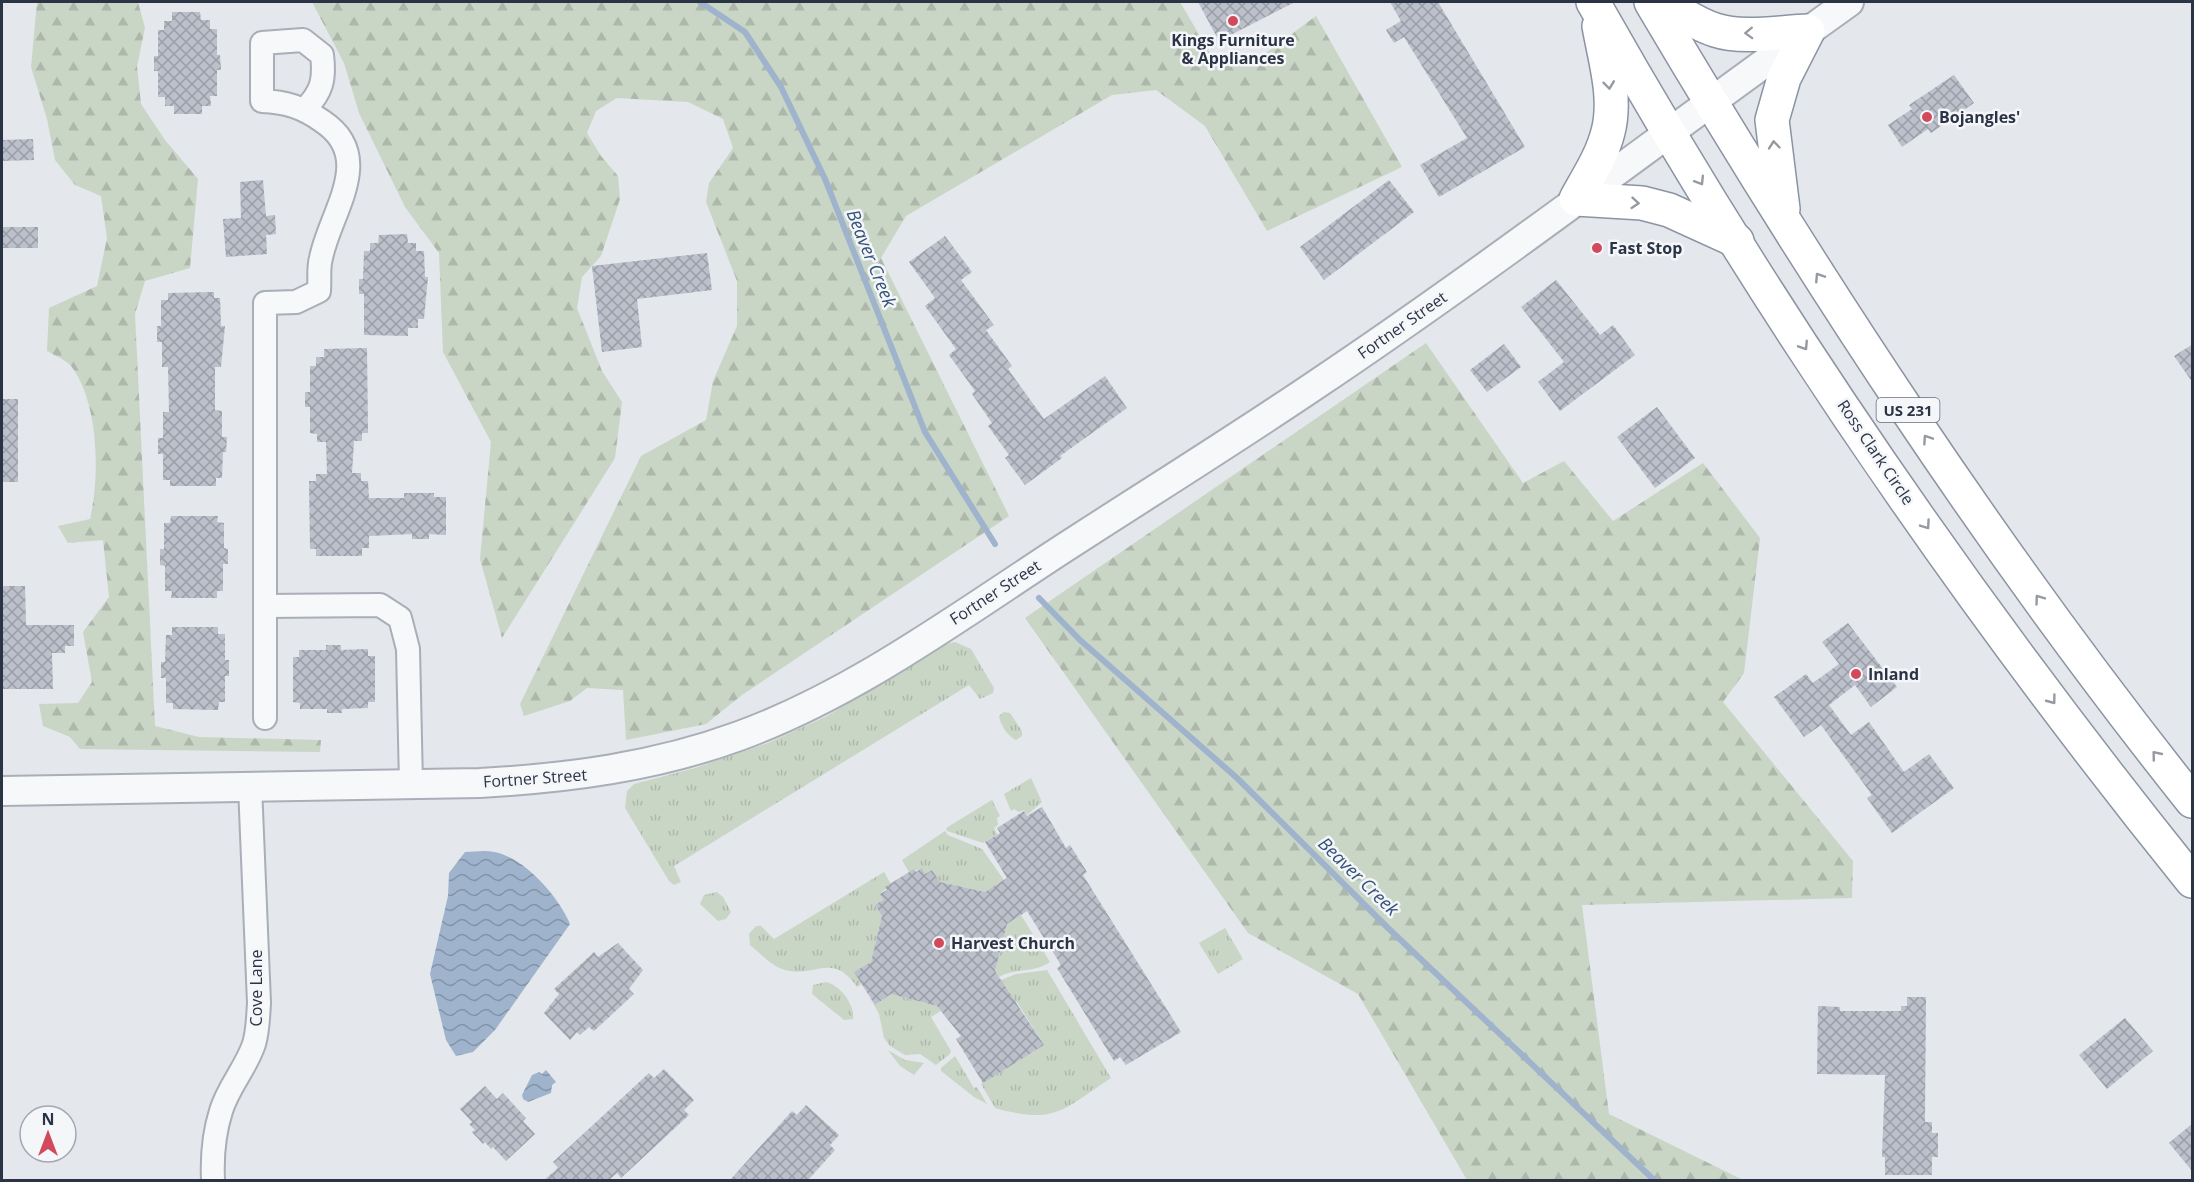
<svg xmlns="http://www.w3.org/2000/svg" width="2194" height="1182" font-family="'Open Sans',sans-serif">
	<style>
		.grass { fill: url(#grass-tufts) }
		.forest { fill: url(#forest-firs) }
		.water { fill: url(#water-waves) }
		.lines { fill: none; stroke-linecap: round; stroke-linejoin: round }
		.stream { stroke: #9fb4cc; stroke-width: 6 }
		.building { fill: url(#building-cross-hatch) }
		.minor-casing { stroke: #a9aeb7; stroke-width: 26 }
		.tertiary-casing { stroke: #a9aeb7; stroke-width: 32 }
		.trunk-casing { stroke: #8b94a3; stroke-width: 36 }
		.minor { stroke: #f7f8fa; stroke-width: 22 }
		.tertiary { stroke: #f7f8fa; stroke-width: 28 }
		.trunk { stroke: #fff; stroke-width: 33 }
		.oneway { stroke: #959aa2 }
		.poi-dot { fill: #d1495b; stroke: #f4f6f9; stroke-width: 2 }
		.labels { text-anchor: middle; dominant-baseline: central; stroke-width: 5; stroke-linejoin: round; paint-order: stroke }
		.shield { fill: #f4f6f9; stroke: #676e7b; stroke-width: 1.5 }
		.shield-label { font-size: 15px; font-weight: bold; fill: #2b3445 }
		.poi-label { font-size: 16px; font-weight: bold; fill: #2b3445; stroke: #f4f6f9; text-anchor: start }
		.street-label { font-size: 16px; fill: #2b3445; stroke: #f4f6f9 }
		.water-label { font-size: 18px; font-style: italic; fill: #34527a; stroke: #f4f6f9 }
	</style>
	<defs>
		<pattern id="grass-tufts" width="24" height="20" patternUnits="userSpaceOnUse" patternTransform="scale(1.5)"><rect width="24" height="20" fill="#c9d6c5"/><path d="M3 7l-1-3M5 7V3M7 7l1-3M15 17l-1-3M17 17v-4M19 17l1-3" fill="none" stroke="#adb8ab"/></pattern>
		<pattern id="forest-firs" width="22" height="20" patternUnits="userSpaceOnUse" patternTransform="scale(1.5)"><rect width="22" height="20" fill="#c9d6c5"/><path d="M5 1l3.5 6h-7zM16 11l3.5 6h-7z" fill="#adb8ab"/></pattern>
		<pattern id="water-waves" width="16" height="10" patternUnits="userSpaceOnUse" patternTransform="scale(1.5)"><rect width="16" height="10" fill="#9fb4cc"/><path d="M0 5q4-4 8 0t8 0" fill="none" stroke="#8293a7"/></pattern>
		<pattern id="building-cross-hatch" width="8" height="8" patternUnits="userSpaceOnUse" patternTransform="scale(1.5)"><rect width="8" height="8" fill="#bbc0ca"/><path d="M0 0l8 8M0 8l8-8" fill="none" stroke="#989da6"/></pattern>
	</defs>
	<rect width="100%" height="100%" fill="#e4e7ec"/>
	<g class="grass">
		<path d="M955,642l16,7 23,39 -1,5 -13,6 -11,-14 -295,181 7,16 -7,3 -5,-4 -44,-73 2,-17 7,-7 61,-16 73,-25 59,-27 119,-72z"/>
		<path d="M1004,712l6,1 12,18v5l-6,4c-8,-3 -16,-16 -17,-24z"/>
		<path d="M1031,778l11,24 -15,13 -3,-5 -5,2 -5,-3 -3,2 -7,-17z"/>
		<path d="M992,800l8,16 -3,2 1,7 -4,3 3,6 -14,9 -36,-12 -1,-3z"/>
		<path d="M945,831l3,4 34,14 22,31 -19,12 -45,-10 -8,-12 -7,4 -3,-5 -13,3 -7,-12z"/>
		<path d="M884,872l7,12 -11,10 3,6 -8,5 7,11 -11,46 -16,10 7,12 -5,3c-25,-36 -41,-9 -72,-17 -13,-3 -25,-17 -35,-25l-1,-11 7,-8h5l13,13z"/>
		<path d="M717,892l6,5 8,15 -5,7 -8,2 -18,-17 4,-9z"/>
		<path d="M1021,915l29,47c-15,11 -35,6 -51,15l-4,-6 12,-47z"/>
		<path d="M1225,928l18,31 -25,15 -19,-31z"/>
		<path d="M1047,970l64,108c-49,32 -55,47 -116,30l-14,-24 63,-39 -27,-43 -26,16 10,-38 15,-6z"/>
		<path d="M826,982c14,3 29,23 27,37l-9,1 -32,-26 1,-9z"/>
		<path d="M868,994l7,11 16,-11 46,12 4,5 -10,6 20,34 -1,3 -14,11 -16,-11 -15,1 -15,-9 -6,-8 -5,-24z"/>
		<path d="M888,1050l17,10 19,3 -10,12 -14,-9z"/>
		<path d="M955,1056l19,32 3,-1 10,17 -13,-7 -33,-26v-3z"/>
	</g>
	<g class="forest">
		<path d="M37,2h101l7,26 -8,38 4,38 24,36 33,39 -8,89 -45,13 -10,33 20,412 44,11 122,3 -1,12 -240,-3 -10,-12 -27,-11 -4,-22 39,-1 14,-21 -9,-50 26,-35 -6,-57 -35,3 -10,-17 32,-7c10,-43 9,-117 -19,-153 -5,-6 -17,-11 -24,-15l2,-43 48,-22 10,-48 -6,-42 -26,-11 -20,-25 -8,-41 -16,-52z"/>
		<path d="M312,2h868l34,58 49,-5 53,-39 86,151 -135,64 -62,-105 -49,-36 -44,5 -206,121 -25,42 128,258 -267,179 -36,29 -80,16 -3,-50 -36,-2 -17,13 -46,15 -4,-12 121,-248 65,-36 7,-39 24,-55v-45l-31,-79 3,-19 24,-35 -10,-29 -35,-17 -71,-4 -21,13 -9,22 14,23 17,20 2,23 -19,57 -19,21 -5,31 25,63 20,31 -7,56 -113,180 -22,-79 11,-117 -48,-90 -4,-99 -34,-46 -46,-94 -15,-50z"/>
		<path d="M1426,343l97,140 41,-22 49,60 90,-58 57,75 -16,135 -21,29 130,159 -1,37 -270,7 27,209 134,66h-276l-109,-186 -110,-61 -223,-315z"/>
	</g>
	<g class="water">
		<path d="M465,852c9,0 20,-2 29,0 30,5 65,45 76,72l-75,106 -22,22 -17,4 -10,-16 -16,-66 18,-78 1,-23z"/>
		<path d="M546,1070l10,12 -4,3 -1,8 -23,9 -5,-3 -1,-4 10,-20 7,-3 3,2z"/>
	</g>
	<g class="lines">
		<g class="stream">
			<path d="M700,2l45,30 36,55 44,92 100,253 70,112"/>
			<path d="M1039,598l41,42 157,138 151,150 266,252"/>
		</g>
	</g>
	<g class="building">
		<path d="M1198,2h97l-76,39z"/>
		<path d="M1390,2h48l87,145 -86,50 -19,-32 47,-27 -63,-101 -10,6 -8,-13 15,-9z"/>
		<path d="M172,12h28l1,8h9v9h7v26h3l1,15h-4v26h-7l1,10h-9v8h-28v-8h-9v-9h-7v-26h-4v-15h4v-26h6v-9h8z"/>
		<path d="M1954,75l20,28 -43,30 -3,-4 -26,18 -14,-22 24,-16 -3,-4z"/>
		<path d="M33,139l1,21 -32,1v-21z"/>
		<path d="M263,180l3,36 9,-1 1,19 -10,1 1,19 -41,3 -3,-38 18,-1 -1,-36z"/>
		<path d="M1389,180l25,32 -90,68 -24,-33z"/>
		<rect x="2" y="227" width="36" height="21"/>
		<path d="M407,234l1,9h8v8h8l1,26h3l-4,42h-6v9h-10v8l-44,-1v-41h-5v-15h4l1,-28h6v-8h8l1,-8z"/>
		<path d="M945,236l27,36 -11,8 33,45 -8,5 26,36 -4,3 36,50 61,-43 22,32 -67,48 2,2 -37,27 -20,-27 4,-3 -21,-29 4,-3 -20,-29 3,-3 -26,-36 7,-6 -31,-43 10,-8 -26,-36z"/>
		<path d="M707,253l5,37 -75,9 5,48 -40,5 -10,-86z"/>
		<path d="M1556,280l44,55 13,-10 22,30 -75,56 -22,-29 26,-20 -43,-55z"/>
		<path d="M214,292v6h6l1,28h4l-4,41h-6v43l7,1v26h5l-1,15h-3l-1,26h-6v8h-46v-6h-7v-26h-5v-16h5v-26h6l-1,-45h-6v-25h-5v-16h4v-26h7v-7z"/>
		<path d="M1504,344l17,23 -34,25 -17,-22z"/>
		<path d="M2193,344v39l-19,-27z"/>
		<path d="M367,348l1,85h-6v8h-8l-2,32h9v8h7l1,17h35v-5h30v4h12v38l-17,-1v5h-17v-5l-43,2v12h-7v8h-46v-7h-6l-1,-68h7v-7h11l-1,-32h-9v-8l-7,-1v-26h-5v-15h5v-26h6v-9h8v-8z"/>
		<rect x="2" y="399" width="16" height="83"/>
		<path d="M1657,407l38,51 -40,30 -38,-51z"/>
		<path d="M171,516h47l-1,6 7,1v25l4,1v15h-5v27h-6v7h-46l1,-7h-7v-25l-5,-1v-16h4v-26h6z"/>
		<path d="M2,586h23l1,39h48v21h-9v7h-13l1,36h-51z"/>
		<path d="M1848,623l49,64 -26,20 -16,-22 -26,20 22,30 18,-13 35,50 25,-18 25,34 -62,45 -25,-35 5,-3 -51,-70 -17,12 -30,-40 32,-23 7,9 26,-19 -17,-22z"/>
		<path d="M172,627h46v7h7v26h4v16h-4v26h-6l-1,8 -45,-1v-6h-7v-25h-5v-16h4l1,-27h6z"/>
		<path d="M326,645h15v5l27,-1v7h7v46h-7v6l-26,1v4h-15v-4h-27v-6l-7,-1v-45h6v-7h27z"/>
		<path d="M1042,807l24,41 4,-3 17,27 -4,3 98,157 -55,33 -6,-8 -6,4 -57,-93 4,-3 -34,-54 -20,13 -12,47 49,74 -61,38 -27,-44 5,-3 -24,-30 -46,-12 -16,11 -21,-33 17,-10 11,-46 -7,-11 8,-5 -3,-6 7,-4 -2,-3 29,-18 2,3 6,-4 3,6 7,-4 8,12 45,10 22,-14 -22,-36 15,-9 -3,-5 27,-17 3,5z"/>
		<path d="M618,943l25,27 -14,19 5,5 -40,37 -5,-4 -9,8 -3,-3 -7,8 -26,-27 15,-19 -5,-5 40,-37 4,5z"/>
		<path d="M1907,997h19l-1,125h7v11h6v24h-6v18h-47v-18h-3l3,-82 -68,-1 1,-68 22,1v4h61v-5h6z"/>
		<path d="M2125,1018l28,33 -46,38 -28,-34z"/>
		<path d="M664,1069l30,31 -10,10 5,5 -68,63 -4,-5 -8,7h-65l14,-12 -5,-6 96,-89 5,5z"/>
		<path d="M485,1086l12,13 6,-6 23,25 -3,3 12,13 -29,27 -13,-14 -2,2 -6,-7 -2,2 -11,-12 3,-2 -6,-6 3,-2 -12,-13z"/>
		<path d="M806,1105l33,30 -9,10 5,5 -27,30h-78l62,-69 5,4z"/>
		<path d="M2193,1123v49l-24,-29z"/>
	</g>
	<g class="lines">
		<defs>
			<g id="minor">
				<path d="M265,606l115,-1 20,13 8,31 3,135"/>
				<path d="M265,718v-415l31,-1 23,-11c1,-11 -1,-23 2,-33 9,-46 56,-101 1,-137 -20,-14 -36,-19 -60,-20v-58l41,-3 19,15c3,24 0,37 -17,54"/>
				<path d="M213,1180c-1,-22 1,-47 8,-69 7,-24 25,-43 33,-67 4,-13 4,-27 5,-41l-9,-217"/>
			</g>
			<path id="tertiary" d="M2,791l478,-8c88,-5 175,-16 259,-47 121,-44 231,-128 339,-197 79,-51 159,-101 236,-153 182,-122 357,-257 535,-384"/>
			<g id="trunk">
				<path d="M1593,2c173,307 378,605 599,879"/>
				<path d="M1651,2c164,277 340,547 541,799"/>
				<path d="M1662,2c17,10 34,22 53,28 27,9 64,2 93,1l-24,47 -12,42 11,89"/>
				<path d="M1599,26c6,34 18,72 9,106 -6,24 -20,45 -32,67l66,4 27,7 68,31"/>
			</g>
		</defs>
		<use href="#minor" class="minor-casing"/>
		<use href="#tertiary" class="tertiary-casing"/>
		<use href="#trunk" class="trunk-casing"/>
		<use href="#minor" class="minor"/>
		<use href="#tertiary" class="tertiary"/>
		<use href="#trunk" class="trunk"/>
	</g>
	<defs><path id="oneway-chevron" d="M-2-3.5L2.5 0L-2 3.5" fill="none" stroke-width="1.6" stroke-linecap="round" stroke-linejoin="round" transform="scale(1.5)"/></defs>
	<g class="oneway">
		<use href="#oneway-chevron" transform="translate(1749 33) rotate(178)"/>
		<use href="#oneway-chevron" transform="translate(1609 85) rotate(83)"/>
		<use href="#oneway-chevron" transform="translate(1774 145) rotate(-95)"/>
		<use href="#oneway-chevron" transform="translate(1700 181) rotate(58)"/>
		<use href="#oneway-chevron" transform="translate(1635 203) rotate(5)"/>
		<use href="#oneway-chevron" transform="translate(1819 277) rotate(-123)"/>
		<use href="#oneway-chevron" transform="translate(1804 346) rotate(57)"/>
		<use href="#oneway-chevron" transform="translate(1927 439) rotate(-124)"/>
		<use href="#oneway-chevron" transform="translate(1926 525) rotate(55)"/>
		<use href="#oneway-chevron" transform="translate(2039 599) rotate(-126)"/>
		<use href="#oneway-chevron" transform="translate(2052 700) rotate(53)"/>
		<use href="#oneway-chevron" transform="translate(2156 755) rotate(-129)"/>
	</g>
	<g class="poi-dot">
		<circle cx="1233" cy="21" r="6"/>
		<circle cx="1927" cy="117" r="6"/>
		<circle cx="1597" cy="248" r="6"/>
		<circle cx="1856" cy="674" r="6"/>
		<circle cx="939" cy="943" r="6"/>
	</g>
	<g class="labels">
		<rect class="shield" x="1876.5" y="398" width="63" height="24" rx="4.5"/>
		<g class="shield-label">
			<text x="1908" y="410">US 231</text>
		</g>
		<g class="poi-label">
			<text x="1233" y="40" text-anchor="middle">Kings Furniture<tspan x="1233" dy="18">&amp; Appliances</tspan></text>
			<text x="1939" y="117">Bojangles'</text>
			<text x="1609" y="248">Fast Stop</text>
			<text x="1868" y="674">Inland</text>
			<text x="951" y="943">Harvest Church</text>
		</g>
		<g class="street-label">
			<text transform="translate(1402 325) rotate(-35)">Fortner Street</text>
			<text transform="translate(1876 452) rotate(56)">Ross Clark Circle</text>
			<text transform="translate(995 592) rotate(-33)">Fortner Street</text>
			<text transform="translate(535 778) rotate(-4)">Fortner Street</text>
			<text transform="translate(256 988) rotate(-90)">Cove Lane</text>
		</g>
		<g class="water-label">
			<text transform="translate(872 258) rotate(68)">Beaver Creek</text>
			<text transform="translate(1359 876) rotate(44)">Beaver Creek</text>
		</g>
	</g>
	<rect width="2194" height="1182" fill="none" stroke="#2b3445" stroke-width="6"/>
	<g transform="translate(48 1134)"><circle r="28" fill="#f4f6f9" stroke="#a4a8b1" stroke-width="1.5"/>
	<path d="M0-4.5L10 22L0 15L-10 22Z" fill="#d1495b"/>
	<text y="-9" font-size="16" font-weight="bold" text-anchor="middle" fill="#2b3445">N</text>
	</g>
</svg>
